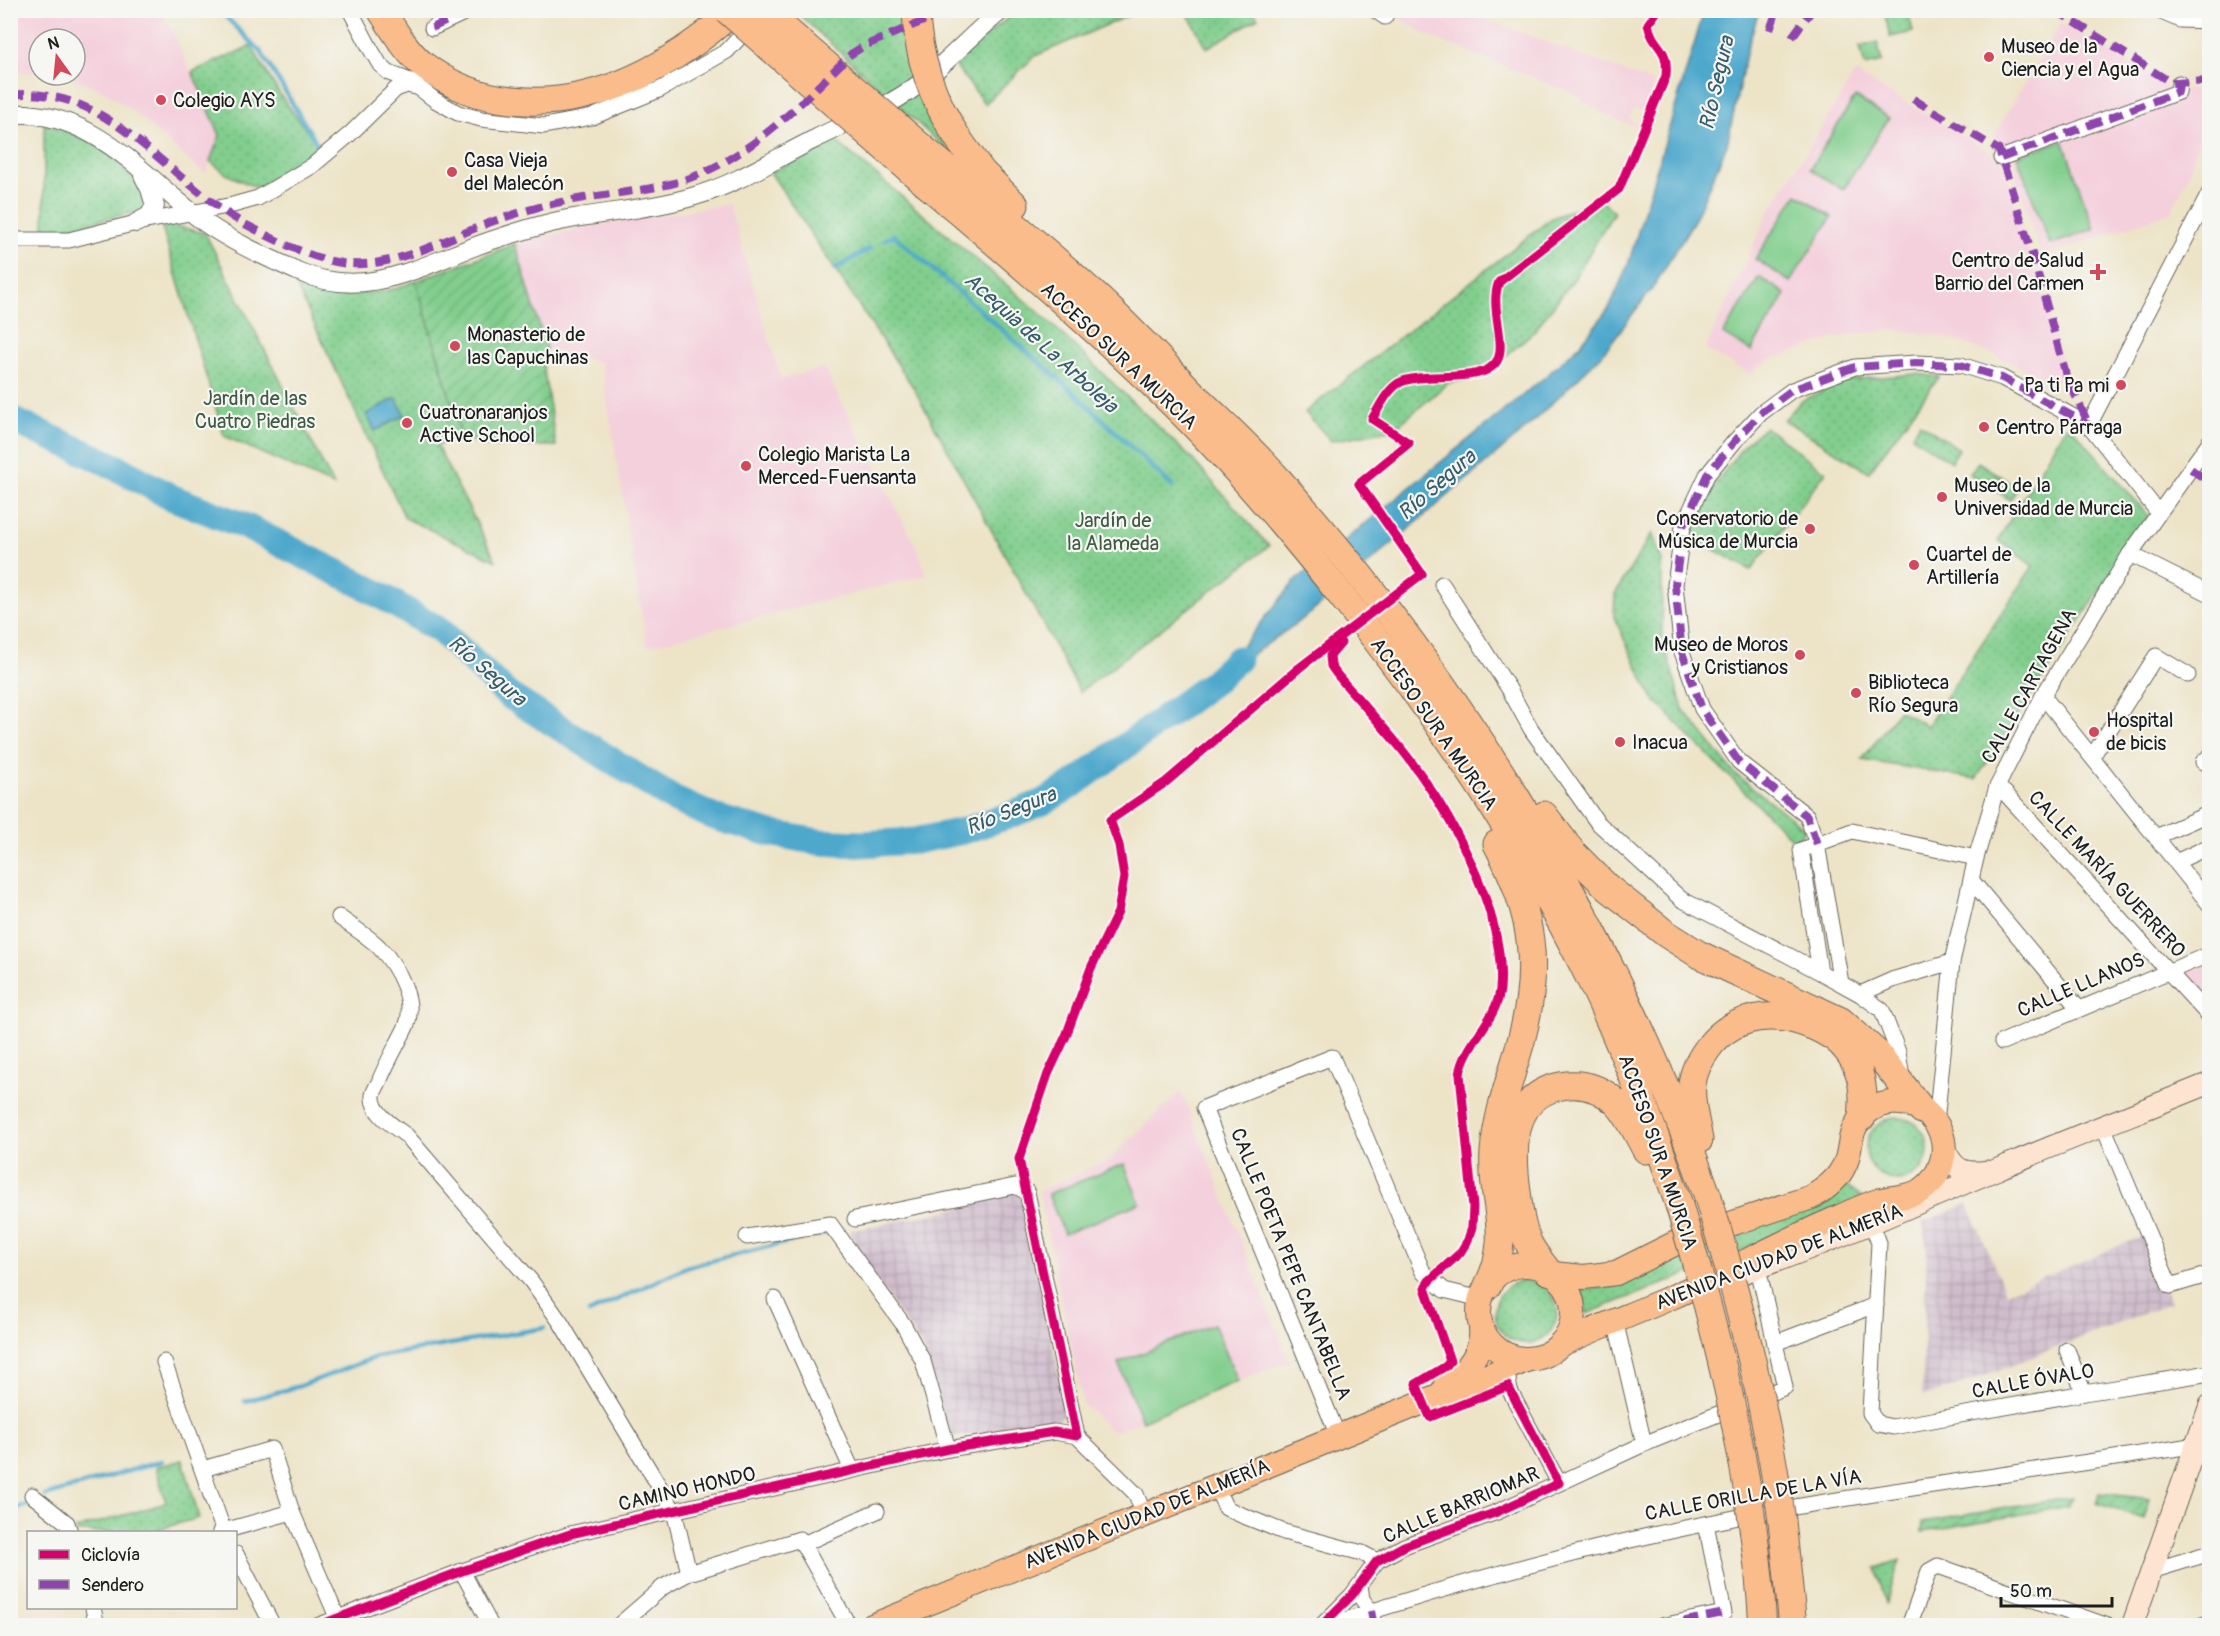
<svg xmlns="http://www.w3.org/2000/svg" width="2220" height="1636" font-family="Pangolin,sans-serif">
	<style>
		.built { fill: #f4cfdc }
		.industrial { fill: url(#industrial-grid) }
		.grass { fill: url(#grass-dots); stroke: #4e7554; stroke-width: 1.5 }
		.garden { fill: url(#garden-furrows); stroke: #4e7554; stroke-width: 1.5 }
		.pitch { fill: #81ce8d; stroke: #4e7554; stroke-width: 1.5 }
		.water { fill: #4ea8cc; stroke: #356274; stroke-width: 1.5 }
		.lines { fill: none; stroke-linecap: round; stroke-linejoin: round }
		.stream { stroke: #4ea8cc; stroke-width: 4.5 }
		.river { stroke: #4ea8cc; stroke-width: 27 }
		.minor-casing { stroke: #656258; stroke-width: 17 }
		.tertiary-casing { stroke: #656258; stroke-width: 20 }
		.secondary-casing { stroke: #656258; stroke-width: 23 }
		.primary-casing { stroke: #656258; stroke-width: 26 }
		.motorway-casing { stroke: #656258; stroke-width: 29 }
		.minor { stroke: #fff; stroke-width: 15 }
		.tertiary { stroke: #fff; stroke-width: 18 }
		.secondary { stroke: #fde4d1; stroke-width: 21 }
		.primary { stroke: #fabc8b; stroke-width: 24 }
		.motorway { stroke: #fabc8b; stroke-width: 27 }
		.motorway-bridge-casing { stroke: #656258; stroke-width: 29; stroke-linecap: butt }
		.motorway-bridge { stroke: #fabc8b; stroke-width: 27 }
		.quiet { stroke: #8e44ad; stroke-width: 8; stroke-dasharray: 15 8; stroke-linecap: butt }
		.cycleway-casing { stroke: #f6f6f2; stroke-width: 13 }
		.cycleway { stroke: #d6006c; stroke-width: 9 }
		.poi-dot { fill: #d1495b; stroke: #f6f6f2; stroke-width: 2 }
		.labels { text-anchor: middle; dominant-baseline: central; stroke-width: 4.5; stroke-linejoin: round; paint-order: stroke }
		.poi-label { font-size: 20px; fill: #1c1c1c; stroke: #f6f6f2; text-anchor: start }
		.street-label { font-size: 20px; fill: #1c1c1c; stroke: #f6f6f2 }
		.park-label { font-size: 20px; fill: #3f5a44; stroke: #f6f6f2 }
		.water-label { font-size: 21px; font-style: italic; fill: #325b6b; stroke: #f6f6f2 }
	</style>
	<defs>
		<pattern id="industrial-grid" width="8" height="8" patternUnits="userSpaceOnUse" patternTransform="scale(1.5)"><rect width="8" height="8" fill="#d0bdcc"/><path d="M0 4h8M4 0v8" fill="none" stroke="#b2a2af"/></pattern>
		<pattern id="grass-dots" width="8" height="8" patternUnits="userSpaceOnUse" patternTransform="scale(1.5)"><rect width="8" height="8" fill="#81ce8d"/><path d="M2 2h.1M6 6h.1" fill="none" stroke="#6fb079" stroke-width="1.8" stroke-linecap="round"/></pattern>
		<pattern id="garden-furrows" width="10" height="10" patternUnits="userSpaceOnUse" patternTransform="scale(1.5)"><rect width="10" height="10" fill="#81ce8d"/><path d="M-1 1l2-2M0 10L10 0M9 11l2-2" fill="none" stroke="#6fb079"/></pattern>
	</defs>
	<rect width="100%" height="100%" fill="#f6f6f2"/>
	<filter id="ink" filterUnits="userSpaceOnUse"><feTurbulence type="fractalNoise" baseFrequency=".0167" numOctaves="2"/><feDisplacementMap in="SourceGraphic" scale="12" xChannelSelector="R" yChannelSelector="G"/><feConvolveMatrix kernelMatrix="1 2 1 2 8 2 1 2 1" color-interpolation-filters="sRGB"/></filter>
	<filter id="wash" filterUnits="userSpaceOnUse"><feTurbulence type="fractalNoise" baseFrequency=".008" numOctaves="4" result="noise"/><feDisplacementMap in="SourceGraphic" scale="24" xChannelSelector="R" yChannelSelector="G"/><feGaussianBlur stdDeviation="1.35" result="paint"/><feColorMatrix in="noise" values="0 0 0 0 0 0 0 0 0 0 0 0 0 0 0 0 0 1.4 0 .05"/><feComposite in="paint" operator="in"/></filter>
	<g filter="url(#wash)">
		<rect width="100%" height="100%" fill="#ede4c8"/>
		<g class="built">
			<path d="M11,11h152l57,124 -15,39 -75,-65 -25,-18 -29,-12 -18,-4h17v-36h-36v33l-28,1z"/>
			<path d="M1387,11h77l190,72 -9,27h-11l-5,8 11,10 -26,-9 -31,-18v-3l-156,-63z"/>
			<path d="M2061,23l113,67 34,-1 -9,49 -10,36 -18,38 -130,44 -25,-79 -1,-28 -22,-12z"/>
			<path d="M1855,73l146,85 65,217 -13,7 -65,-30 -47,-16 -44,-6 -36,3 -40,9 -54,19 -18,13 -44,-25 65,-139z"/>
			<path d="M729,204l52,175 43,-11 95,184 7,23 -279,71 -46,-283 -55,-15 -31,-104 67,-16z"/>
			<path d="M2209,964v41l-26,-30z"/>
			<path d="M1181,1091l108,270 -176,71 -30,-28 -44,-213 70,-31z"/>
		</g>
		<g class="industrial">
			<path d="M1017,1190l6,12 43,208 -9,13 -107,14 -27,-89 -65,-93 -8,-24 91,-19z"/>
			<path d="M1968,1204l38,89 137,-57 27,67 -209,82 -39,11 5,-149 -5,-25z"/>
		</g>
		<g class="grass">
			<path d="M1899,10l9,1 5,21 -23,5 -5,-23z"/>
			<path d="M795,11h111l9,57 32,82z"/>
			<path d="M1027,11h112l-104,45 -50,48 -32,-41 55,-45z"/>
			<path d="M1186,11h67l5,7 -51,30z"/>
			<path d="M1877,42l5,20 -17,4 -5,-19z"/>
			<path d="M251,46l29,49 39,52 -61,41 -30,-13 -18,-14 10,-26 -28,-63z"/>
			<path d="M44,124c36,10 74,26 95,59 5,8 8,18 11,26l-106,24z"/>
			<path d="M836,141l206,174 150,144 77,87 -189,146 -167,-305 -143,-215z"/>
			<path d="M1600,198l14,14 -40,67 -40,52 -52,46 -34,6 -54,46 -63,12 -26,-29 247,-194z"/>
			<path d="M170,225l35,8 129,253 -110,-50 -62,-208z"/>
			<path d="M293,279c28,12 61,17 92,12 10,-1 21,-7 31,-10l45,154 -24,11 59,115 -91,-43z"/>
			<path d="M1917,374l22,3 -70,95 -85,-52 17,-19 46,-21z"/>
			<path d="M1920,423l39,26 -8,13 -39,-26z"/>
			<path d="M2066,426l9,5 74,85 -173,263 -114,-19 37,-50 28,16 106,-160 -35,-26z"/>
			<path d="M1765,427l61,45 -75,98 -60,-33 24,-53 30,-40z"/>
			<path d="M1978,462l40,26 -8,12 -40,-26z"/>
			<path d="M1652,533l10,28v75l21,73 51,64 71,56 -9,14 -108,-108 -36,-38 -26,-54 -12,-26 1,-23z"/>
			<circle cx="1897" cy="1149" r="31"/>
			<path d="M1846,1185l17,13 -190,82 -87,34v-7l-5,-16 34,-6 53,-29 165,-59z"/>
			<circle cx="1526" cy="1312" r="31"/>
			<path d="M183,1460l16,58 -51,14h-71l-1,-3 90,-26 -10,-36z"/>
			<path d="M1900,1560l-14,43 -10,-35z"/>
		</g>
		<g class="garden">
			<path d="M515,244l31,104 -4,10 14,88h-74l-21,-11 -45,-154z"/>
			<path d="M2099,1493l51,6 -6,20 -48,-16z"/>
			<path d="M2073,1497l-5,9 -146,26 1,-10z"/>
		</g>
		<g class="pitch">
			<path d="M1855,97l34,21 -46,72 -33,-21z"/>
			<path d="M2063,140l31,89 -44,16 -33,-89z"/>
			<path d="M1797,194l35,23 -42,65 -35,-23z"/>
			<path d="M1759,277l27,17 -35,57 -28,-17z"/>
			<path d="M1124,1164l16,39 -76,31 -16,-40z"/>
			<path d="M1214,1324l24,57 -96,40 -24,-58z"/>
		</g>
		<g class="water">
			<path d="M1704,11h55l-12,38 -20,96 -32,74 -41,67 -53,70 -80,77 -210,180 -99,70 83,-102 250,-204 35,-32 29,-37 19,-43z"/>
			<path d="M396,398l9,17 -30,16 -9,-17z"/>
		</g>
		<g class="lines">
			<g class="stream">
				<path d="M219,10l42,42 58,95"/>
				<path d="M884,240l10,-5 185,162 93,89"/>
				<path d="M835,269l35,-21"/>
				<path d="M589,1313l97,-46 147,-36"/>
				<path d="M245,1401l55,-15 76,-29 168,-29"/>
				<path d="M45,1496l117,-35"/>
				<path d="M10,1509l20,-4"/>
			</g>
			<path class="river" d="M10,419l98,44 65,35 74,29 119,60 75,44 67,64 165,104 41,18 55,16 50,9 42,2 54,-3 48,-10 45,-15 35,-14 29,-17 140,-102 26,-24"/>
		</g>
	</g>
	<g filter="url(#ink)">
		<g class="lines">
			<defs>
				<g id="minor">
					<path d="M350,10l20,38 10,17 9,8 21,8 25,19 23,13 23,6 63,7 48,-9 69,-28 66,-38 24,-26"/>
					<path d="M1375,10l10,7"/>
					<path d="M2157,10l23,10 30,1"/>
					<path d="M432,28l38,-18"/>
					<path d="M2001,158l177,-66 1,-9"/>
					<path d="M10,240h59l67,-17 97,-18 25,-7 54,-32 38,-32 46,-45 11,-4 9,2"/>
					<path d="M2089,425l121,-233"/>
					<path d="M2130,554l80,40"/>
					<path d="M1442,584l67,105 22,40 66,93 84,77 139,73 40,22 22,16 16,42 4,26"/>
					<path d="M2043,696l167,209"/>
					<path d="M2092,757l64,-101 32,19"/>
					<path d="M2203,762l7,-6"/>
					<path d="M1997,787l8,6 205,224"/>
					<path d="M2156,837l54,-24"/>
					<path d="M2176,862l34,-16"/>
					<path d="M1972,881l107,128"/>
					<path d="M339,917c13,10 29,19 40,30 19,20 39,56 26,82 -9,18 -19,35 -26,53 -2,4 -5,9 -6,13 -2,18 22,32 34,41l124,145 30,42 113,188 15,62"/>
					<path d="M1820,972l-19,-122 51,-19 124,27"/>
					<path d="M1841,983l-24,-139 -10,-28 -68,-54 -37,-53 -20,-57 -7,-67 8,-59 24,-51 27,-33 27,-29 31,-23 63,-23 61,-4 45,2 41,13 87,47 69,87"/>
					<path d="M1860,994l32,-14 60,-18"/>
					<path d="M2002,1042l208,-88"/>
					<path d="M1936,1123l16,-161 24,-104 21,-71 46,-91 87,-142 80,-113"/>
					<path d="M2103,1126l67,160 40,-12"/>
					<path d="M855,1219l160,-33 12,6 50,244"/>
					<path d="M1872,1224l7,19 -9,170 8,11 15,3 191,-34 126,-20"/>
					<path d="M747,1237l83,-13 73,100 20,37 25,88"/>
					<path d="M775,1299l77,171"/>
					<path d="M1615,1320l29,124"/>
					<path d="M1775,1343l101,-38"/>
					<path d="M2067,1350l17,43"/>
					<path d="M164,1362l60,170"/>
					<path d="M1506,1368l4,23 49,92"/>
					<path d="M1338,1436l-134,-328 128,-51 91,215 21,18 37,9"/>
					<path d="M203,1469l69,-20 20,63 45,105"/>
					<path d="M1215,1486l11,22 13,6 45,18 78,21 15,8"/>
					<path d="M32,1495l35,28 3,9"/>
					<path d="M220,1532l72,-20"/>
					<path d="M803,1544l74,-33"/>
					<path d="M236,1554l37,72"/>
					<path d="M462,1571l29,55"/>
					<path d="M2151,1571l59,-18"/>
					<path d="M1360,1585l2,14 9,12 3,15"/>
					<path d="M93,1608l4,18"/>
					<path d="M1322,1625l30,-30 25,-34 27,-15 93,-34 147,-68 141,-57 -27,-119"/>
					<path d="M317,1626l145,-55 108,-37 378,-85 106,-17 23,4 59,58 8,21"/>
					<path d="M618,1626l45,-39 26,-14 111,-34 49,87"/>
					<path d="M1327,1626c135,-45 272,-82 412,-109 151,-29 305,-46 457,-72"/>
					<path d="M1661,1626l63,-13 -18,-89"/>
					<path d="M1909,1626l20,-55 9,-5 170,60"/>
					<path d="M2200,1626l10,-4"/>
				</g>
				<g id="tertiary">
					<path d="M10,114c85,-4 132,62 194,108 28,20 62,35 93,49 74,33 133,-12 202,-33 25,-8 50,-16 76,-20 40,-7 81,-10 120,-22 42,-12 81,-38 120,-57 35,-18 73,-31 104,-55 29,-22 54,-51 83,-74"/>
					<path d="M136,223l13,-7 6,-10 -5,-17 -7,-14"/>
				</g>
				<g id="secondary">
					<path d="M1944,1147c9,22 19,28 43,24"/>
					<path d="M1737,1275c89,-30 174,-69 261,-106 70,-30 141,-57 212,-86"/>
					<path d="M2132,1626l78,-221"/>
				</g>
				<g id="primary">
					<circle cx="1526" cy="1312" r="47"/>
					<path d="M1553,1274l31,3 32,-4 66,-33 130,-43c12,-7 26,-18 32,-31 7,-12 4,-26 11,-39 15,-30 60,-33 80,-5 8,11 11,25 7,39 -3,11 -10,22 -20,29 -13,8 -30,7 -44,11 -18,6 -36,15 -54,23 -52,23 -101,50 -152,73 -37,16 -75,31 -113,48"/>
					<path d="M1445,1387c20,-14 39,-35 36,-61"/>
					<path d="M872,1626l657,-267"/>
				</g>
				<g id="motorway">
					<path d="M381,10c12,19 25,41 42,55 26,20 56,32 89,35 84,9 161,-35 223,-90"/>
					<path d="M961,143l21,29 33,33"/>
					<path d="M927,152c58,48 117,96 172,147 34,32 66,66 98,99 27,26 55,52 80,80 188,209 337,453 431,719"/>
					<path d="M910,170c92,78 184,156 270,241 60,60 115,126 168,193 94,118 179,245 245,381 34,71 61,145 86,220"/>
					<path d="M1544,815l29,38 34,34 58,46 33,21 143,67 36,32 45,57"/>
					<path d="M1699,1140c-3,-18 -9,-37 -7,-55 1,-13 8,-26 16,-37 26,-35 70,-38 107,-21 11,5 23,12 30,21 17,19 20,45 17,69"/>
					<path d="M1548,1271c-7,-9 -14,-17 -19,-27 -8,-16 -10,-36 -12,-53 -6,-44 -7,-99 50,-106 19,-2 36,5 50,18 13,14 20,31 29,47"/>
					<path d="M1488,1285c26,-51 2,-83 6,-133 3,-39 17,-74 27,-111 20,-74 12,-129 -24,-197"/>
					<path d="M1782,1521l11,105"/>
				</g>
			</defs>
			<use href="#minor" class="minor-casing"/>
			<use href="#tertiary" class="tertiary-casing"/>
			<use href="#secondary" class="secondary-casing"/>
			<use href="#primary" class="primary-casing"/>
			<use href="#motorway" class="motorway-casing"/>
			<use href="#minor" class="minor"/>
			<use href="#tertiary" class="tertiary"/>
			<use href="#secondary" class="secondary"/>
			<use href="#primary" class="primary"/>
			<use href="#motorway" class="motorway"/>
			<defs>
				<g id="motorway-bridge">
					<path d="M727,10l183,160"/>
					<path d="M763,10l164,142"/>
					<path d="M916,10c1,49 18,93 45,133"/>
					<path d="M1708,1197c32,106 59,214 74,324"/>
					<path d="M1679,1205c41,137 75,277 84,421"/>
				</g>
			</defs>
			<use href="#motorway-bridge" class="motorway-bridge-casing"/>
			<use href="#motorway-bridge" class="motorway-bridge"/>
			<g class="quiet">
				<path d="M2055,10l117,73 38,-2"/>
				<path d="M432,28l38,-18"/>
				<path d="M1770,30l7,-20"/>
				<path d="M1792,37l20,-27"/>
				<path d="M10,95c83,-9 133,53 192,99 13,10 25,20 39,28 31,16 74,40 110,42 49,3 103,-30 149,-45 26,-9 52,-16 78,-20 34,-6 70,-8 103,-18 69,-22 120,-78 170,-127l13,-8 86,-36"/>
				<path d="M1913,99l86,51 35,110 32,115 23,50"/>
				<path d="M2001,158l177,-66 1,-9"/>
				<path d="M2191,469l19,14"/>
				<path d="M1817,844l-10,-28 -68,-54 -29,-41 -8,-12 -20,-57 -7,-67 8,-59 24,-51 27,-33 27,-29 31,-23 63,-23 61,-4 45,2 41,13 87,47"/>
				<path d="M1371,1611l3,15"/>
				<path d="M1661,1626l63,-13"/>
			</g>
			<defs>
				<g id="cycleway">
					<path d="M1422,574l-63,-90 50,-41 -37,-24c7,-11 15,-29 27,-36 25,-13 87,3 99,-24 8,-18 -9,-54 1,-77l120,-93 47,-113c3,-32 -13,-26 -18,-52l10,-14"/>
					<path d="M317,1626l145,-55 108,-37 378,-85 106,-17 23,4 -58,-277 29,-85 18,-38 25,-68 27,-56 6,-35 -5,-32 -9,-25 56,-38 133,-114 123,-94"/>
					<path d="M1321,1626l31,-31 25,-34 27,-15 93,-34 62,-29 -51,-97 -78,31 -14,-33 30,-18 4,-5 -25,-73 4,-7 31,-28 8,-13 4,-13 1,-20 -13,-133c5,-32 37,-53 40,-85 7,-77 -54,-186 -101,-243 -15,-18 -30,-35 -45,-52 -8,-9 -17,-18 -23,-28l-1,-10 11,-13"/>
				</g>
			</defs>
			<use href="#cycleway" class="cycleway-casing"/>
			<use href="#cycleway" class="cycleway"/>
		</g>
	</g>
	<g class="poi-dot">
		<circle cx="1989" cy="57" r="6"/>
		<circle cx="161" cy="100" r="6"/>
		<circle cx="452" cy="172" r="6"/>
		<path d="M2095 263h6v6h6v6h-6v6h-6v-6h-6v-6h6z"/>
		<circle cx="455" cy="346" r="6"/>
		<circle cx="2121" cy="385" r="6"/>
		<circle cx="407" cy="423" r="6"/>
		<circle cx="1984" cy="427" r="6"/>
		<circle cx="746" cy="466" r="6"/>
		<circle cx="1942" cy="497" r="6"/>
		<circle cx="1810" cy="529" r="6"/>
		<circle cx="1914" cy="565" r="6"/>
		<circle cx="1800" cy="655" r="6"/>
		<circle cx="1856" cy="693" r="6"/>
		<circle cx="2094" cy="732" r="6"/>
		<circle cx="1620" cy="742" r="6"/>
	</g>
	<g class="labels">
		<g class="poi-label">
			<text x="2001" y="46">Museo de la<tspan x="2001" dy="23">Ciencia y el Agua</tspan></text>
			<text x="173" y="100">Colegio AYS</text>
			<text x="464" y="160">Casa Vieja<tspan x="464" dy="23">del Malecón</tspan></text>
			<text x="2084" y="260" text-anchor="end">Centro de Salud<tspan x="2084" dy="23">Barrio del Carmen</tspan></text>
			<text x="467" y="334">Monasterio de<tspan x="467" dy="23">las Capuchinas</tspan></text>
			<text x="2109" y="385" text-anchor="end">Pa ti Pa mi</text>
			<text x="419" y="412">Cuatronaranjos<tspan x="419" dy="23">Active School</tspan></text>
			<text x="1996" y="427">Centro Párraga</text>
			<text x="758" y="454">Colegio Marista La<tspan x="758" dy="23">Merced-Fuensanta</tspan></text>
			<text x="1954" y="485">Museo de la<tspan x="1954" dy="23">Universidad de Murcia</tspan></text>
			<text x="1798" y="518" text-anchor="end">Conservatorio de<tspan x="1798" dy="23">Música de Murcia</tspan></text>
			<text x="1926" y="554">Cuartel de<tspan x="1926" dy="23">Artillería</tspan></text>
			<text x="1788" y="644" text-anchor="end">Museo de Moros<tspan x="1788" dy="23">y Cristianos</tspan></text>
			<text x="1868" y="682">Biblioteca<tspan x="1868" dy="23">Río Segura</tspan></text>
			<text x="2106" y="720">Hospital<tspan x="2106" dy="23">de bicis</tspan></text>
			<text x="1632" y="742">Inacua</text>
		</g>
		<g class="street-label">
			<text transform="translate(1119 356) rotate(43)">ACCESO SUR A MURCIA</text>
			<text transform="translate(2029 686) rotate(-61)">CALLE CARTAGENA</text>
			<text transform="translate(1434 724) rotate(55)">ACCESO SUR A MURCIA</text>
			<text transform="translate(2107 874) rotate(47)">CALLE MARÍA GUERRERO</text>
			<text transform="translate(2081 985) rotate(-23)">CALLE LLANOS</text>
			<text transform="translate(1658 1152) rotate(71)">ACCESO SUR A MURCIA</text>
			<text transform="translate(1779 1257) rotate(-21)">AVENIDA CIUDAD DE ALMERÍA</text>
			<text transform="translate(1291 1264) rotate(68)">CALLE POETA PEPE CANTABELLA</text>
			<text transform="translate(2033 1381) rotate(-10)">CALLE ÓVALO</text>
			<text transform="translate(687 1489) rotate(-13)">CAMINO HONDO</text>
			<text transform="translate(1753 1495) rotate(-10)">CALLE ORILLA DE LA VÍA</text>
			<text transform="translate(1461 1505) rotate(-23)">CALLE BARRIOMAR</text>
			<text transform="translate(1147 1514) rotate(-22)">AVENIDA CIUDAD DE ALMERÍA</text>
		</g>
		<g class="park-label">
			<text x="255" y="398">Jardín de las<tspan x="255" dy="23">Cuatro Piedras</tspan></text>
			<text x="1113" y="520">Jardín de<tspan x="1113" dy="23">la Alameda</tspan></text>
		</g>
		<g class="water-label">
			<text transform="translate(1717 83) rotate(-77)">Río Segura</text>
			<text transform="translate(1041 343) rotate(42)">Acequia de La Arboleja</text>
			<text transform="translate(1437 485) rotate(-41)">Río Segura</text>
			<text transform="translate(487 671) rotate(41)">Río Segura</text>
			<text transform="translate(1011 811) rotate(-22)">Río Segura</text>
		</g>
	</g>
	<rect width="2220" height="1636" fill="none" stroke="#f6f6f2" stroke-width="36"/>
	<rect x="27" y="1531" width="210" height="78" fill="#f6f6f2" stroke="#9f9f9c" stroke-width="1.5"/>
	<rect x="39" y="1550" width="30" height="9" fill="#d6006c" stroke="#9f9f9c" stroke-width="1.5"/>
	<text x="81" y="1561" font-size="18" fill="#1c1c1c">Ciclovía</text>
	<rect x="39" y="1580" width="30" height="9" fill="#8e44ad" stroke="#9f9f9c" stroke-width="1.5"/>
	<text x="81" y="1591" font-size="18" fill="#1c1c1c">Sendero</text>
	<g transform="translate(57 57) rotate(345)"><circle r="28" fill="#f6f6f2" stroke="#9f9f9c" stroke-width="1.5"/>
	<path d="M0-4.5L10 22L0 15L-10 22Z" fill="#d1495b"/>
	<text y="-9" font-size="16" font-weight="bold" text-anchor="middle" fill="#1c1c1c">N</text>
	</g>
	<path d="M2001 1597v9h111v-9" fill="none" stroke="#1c1c1c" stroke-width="3"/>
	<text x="2010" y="1597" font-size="18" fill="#1c1c1c" stroke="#f6f6f2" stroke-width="4.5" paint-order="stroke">50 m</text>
</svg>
